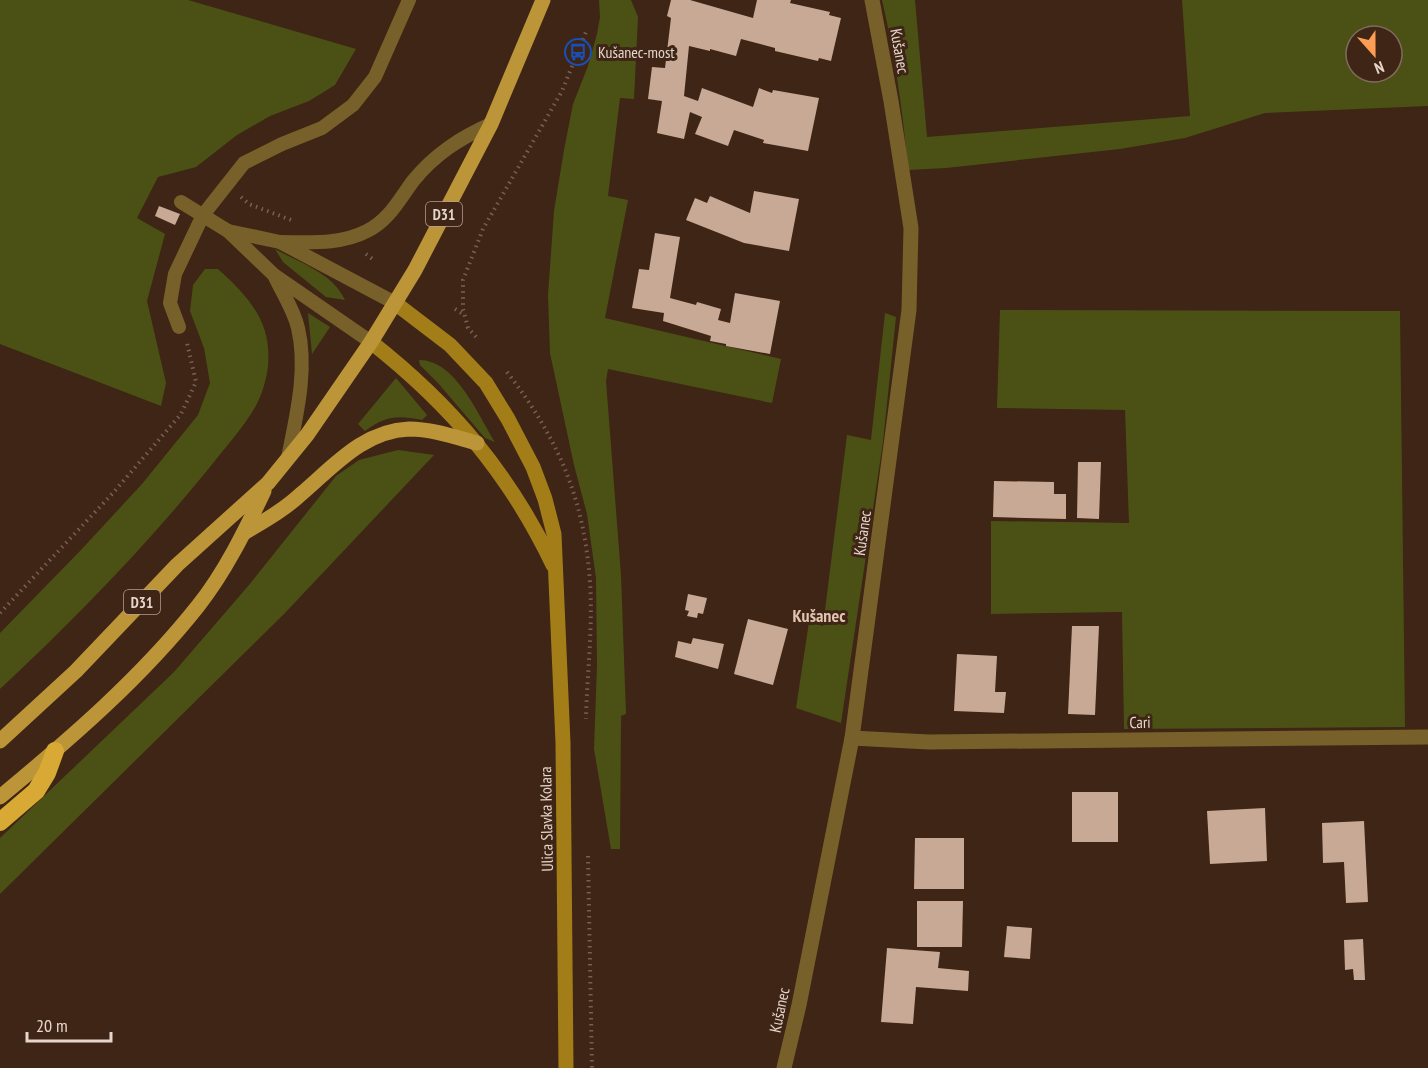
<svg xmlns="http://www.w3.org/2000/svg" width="1428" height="1068" font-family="'PT Sans Narrow',sans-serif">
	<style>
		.green { fill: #4b5115; fill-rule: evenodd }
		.building { fill: #c8a996 }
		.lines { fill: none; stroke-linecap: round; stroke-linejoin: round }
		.path { stroke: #776153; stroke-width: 4; stroke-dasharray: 1.5 4.5; stroke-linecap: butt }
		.lane { stroke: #78602a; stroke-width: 14 }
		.street { stroke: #78602a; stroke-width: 15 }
		.secondary { stroke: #a37d18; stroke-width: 15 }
		.primary { stroke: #bc9538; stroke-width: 15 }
		.highway { stroke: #d8a934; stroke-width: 18 }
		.labels { text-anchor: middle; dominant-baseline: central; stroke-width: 6; stroke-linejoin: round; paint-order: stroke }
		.shield { fill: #3e2515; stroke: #b3a094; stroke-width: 1.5 }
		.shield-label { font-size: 15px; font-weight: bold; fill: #e5d5cb }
		.street-label { font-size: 16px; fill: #e5d5cb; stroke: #3e2515 }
		.poi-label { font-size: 16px; fill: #e5d5cb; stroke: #3e2515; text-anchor: start }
		.neighbourhood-label { font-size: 18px; font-weight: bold; fill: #e3c4b0; stroke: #3e2515 }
	</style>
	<rect width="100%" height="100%" fill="#3e2515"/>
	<g class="green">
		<path d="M0,0h188l168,49 -21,36 -26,16 -39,15 -33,19 -41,32 -38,10 -21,41 28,16 -18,67 19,82 -5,23 -161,-62z"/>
		<path d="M599,0h32l7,17 -4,82 -14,-1 -12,98 20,4 -23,118 176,41 -9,44 -164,-34 -2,12 15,194 5,139 -5,2 -1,133h-9l-17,-100 3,-84 -1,-87 -9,-64 -13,-49 -24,-112 -2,-58 6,-84 10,-61 9,-46 15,-38 9,-32 3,-17z"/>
		<path d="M882,0h33l12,137 263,-21 -8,-116h246v106l-163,7 -80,25 -65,11 -174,19 -38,2c-5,-58 -13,-114 -26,-170zM1356,36h36v36h-36z"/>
		<path d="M275,249c25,14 58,24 70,51l-19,-3 -43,-35z"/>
		<path d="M205,269h13c31,28 54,53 50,97 -1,9 -4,22 -8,31 -8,21 -36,52 -50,70 -64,79 -136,153 -210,222v-56l80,-82 62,-67 56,-69 12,-32 -6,-35 -14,-37 3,-26z"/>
		<path d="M1000,310l400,1 5,416 -281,2 -2,-117 -131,2v-93l138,2 -4,-113 -128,-2z"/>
		<path d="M308,313l22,14 -18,27z"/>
		<path d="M885,313l11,4 -13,125 -42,281 -45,-15 13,-86 14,4 24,-191 24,5z"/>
		<path d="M419,360c37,0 59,55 76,82l-10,-4 -47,-55 -18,-18z"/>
		<path d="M396,378l31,37 -5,5c-25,-5 -37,-4 -57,11l-7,-7z"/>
		<path d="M398,450l36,5 -150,159 -284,280v-56l174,-166 75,-87 87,-109 23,-16z"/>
	</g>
	<g class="building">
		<path d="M671,0h19l63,18 4,-18h34l-1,3 40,9 -1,3 12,3 -10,43 -12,-3 -1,3 -43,-10v-3l-34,-9 -5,17 -26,-7v2l-21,-5 -5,50 14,5 4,-13 51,19 6,-19 13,5 1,-3 46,8 -11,53 -45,-8 1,-3 -30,-10 -6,16 -33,-12 7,-17 -12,-5 -6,27 -27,-6 5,-32 -14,-2 4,-32 13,1 6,-50 -4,-2z"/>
		<path d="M754,191l45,8 -10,52 -45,-8 -58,-23 9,-22 12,5 3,-7 40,17z"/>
		<path d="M159,206l21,8 -5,11 -20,-9z"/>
		<path d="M655,233l25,4 -10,61 26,7 1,-3 24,7 -3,11 12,3 5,-30 45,8 -10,53 -44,-8v-2l-16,-3 1,-5 -48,-15 1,-8 -32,-5 7,-39 10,1z"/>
		<path d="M1078,462h23l-2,57 -22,-1z"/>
		<path d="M994,481l60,1v12h12v25l-73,-2z"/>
		<path d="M688,594l19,4 -4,16 -5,-1 -1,5 -10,-2 2,-5 -4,-1z"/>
		<path d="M748,619l40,10 -15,56 -39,-11z"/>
		<path d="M1072,626h27l-4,89 -27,-1z"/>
		<path d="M693,638l31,6 -6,25 -43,-12 3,-16 13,3z"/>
		<path d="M957,654l40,2 -2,36h11l-2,21 -50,-2z"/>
		<rect x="1072" y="792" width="46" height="50"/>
		<path d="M1265,808l2,53 -57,3 -3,-53z"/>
		<path d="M1364,821l4,81 -22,1 -2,-41 -21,1 -1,-40z"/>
		<path d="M915,838h49v51h-50z"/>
		<path d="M917,901h46l-1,46h-45z"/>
		<path d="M1007,926l25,2 -2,31 -26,-2z"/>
		<path d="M1363,939l2,41h-11l-1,-11 -8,1 -1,-30z"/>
		<path d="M887,948l53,4 -2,16 31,3 -1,20 -52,-4 -3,37 -32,-2z"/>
	</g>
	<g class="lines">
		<g class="path">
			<path d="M241,197l8,7 42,16"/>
			<path d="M366,254l9,7"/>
			<path d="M455,309l8,5"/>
			<path d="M476,337l-8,-9 -5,-19v-29l20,-51 79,-138 24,-59"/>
			<path d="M507,372c51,66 77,126 83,210 3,45 -3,92 -4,137"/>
			<path d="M0,613l113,-120 68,-79 15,-32 -9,-39"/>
			<path d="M588,856l4,212"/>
		</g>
		<g class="lane">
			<path d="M181,202l47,29 46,44 97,67"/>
			<path d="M228,231l52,11 115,61"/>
			<path d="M280,242c29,0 60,3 87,-11 22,-11 32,-31 46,-50 22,-27 47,-43 78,-57"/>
			<path d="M275,277c8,17 19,33 23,51 10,42 -2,89 -10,130"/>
			<path d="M179,327l-9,-24 5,-29 28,-59 41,-52 38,-19 40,-16 31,-23 22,-28 34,-77"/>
		</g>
		<g class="street">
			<path d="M852,738l77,4 499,-5"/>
			<path d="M784,1068l15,-63 53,-267 57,-428 2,-82 -20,-127 -19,-101"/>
		</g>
		<g class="secondary">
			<path d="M395,303l55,42 36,38 22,36 25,48 12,32 9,35 9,209 3,325"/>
			<path d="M371,342c80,63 138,131 182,223"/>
		</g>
		<g class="primary">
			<path d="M244,533c20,-12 40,-23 57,-39 33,-28 62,-63 108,-65 23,0 46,8 68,14"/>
			<path d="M0,741l76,-70 101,-106 91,-82 39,-48 64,-93 44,-72 76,-146 52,-124"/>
			<path d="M0,797c70,-58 141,-119 198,-191 27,-34 47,-75 66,-115"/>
		</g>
		<path class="highway" d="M0,822l36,-31 11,-18 8,-22"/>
	</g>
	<defs>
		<symbol id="bus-ring" viewBox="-11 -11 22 22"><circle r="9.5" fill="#3e2515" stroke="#1a4fb4" stroke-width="1.5"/><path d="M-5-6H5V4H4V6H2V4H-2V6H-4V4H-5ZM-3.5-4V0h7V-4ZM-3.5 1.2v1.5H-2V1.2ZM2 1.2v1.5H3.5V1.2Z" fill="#1a4fb4"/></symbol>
	</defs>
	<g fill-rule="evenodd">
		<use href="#bus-ring" x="563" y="37" width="30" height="30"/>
	</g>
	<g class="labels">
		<g class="shield">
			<rect x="426" y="202" width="36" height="24" rx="4.5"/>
			<rect x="124" y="590" width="36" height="24" rx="4.5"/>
		</g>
		<g class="shield-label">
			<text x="444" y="214">D31</text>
			<text x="142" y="602">D31</text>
		</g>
		<g class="street-label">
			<text transform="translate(900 51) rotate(80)">Kušanec</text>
			<text transform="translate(862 533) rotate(-82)">Kušanec</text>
			<text transform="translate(1140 722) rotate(-1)">Cari</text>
			<text transform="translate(546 819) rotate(-91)">Ulica Slavka Kolara</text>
			<text transform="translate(779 1010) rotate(-78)">Kušanec</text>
		</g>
		<g class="poi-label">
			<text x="598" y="52">Kušanec-most</text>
		</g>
		<g class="neighbourhood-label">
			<text x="819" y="615">Kušanec</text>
		</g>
	</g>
	<g transform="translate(1374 54) rotate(159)"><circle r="28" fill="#3e2515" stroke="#816b5e" stroke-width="1.5"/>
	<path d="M0-4.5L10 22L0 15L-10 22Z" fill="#fd9d55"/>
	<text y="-9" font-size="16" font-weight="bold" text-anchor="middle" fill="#e5d5cb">N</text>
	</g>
	<path d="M27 1032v9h84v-9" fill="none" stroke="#e5d5cb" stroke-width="3"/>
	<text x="36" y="1032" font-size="18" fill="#e5d5cb" stroke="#3e2515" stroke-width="4.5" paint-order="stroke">20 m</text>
</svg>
